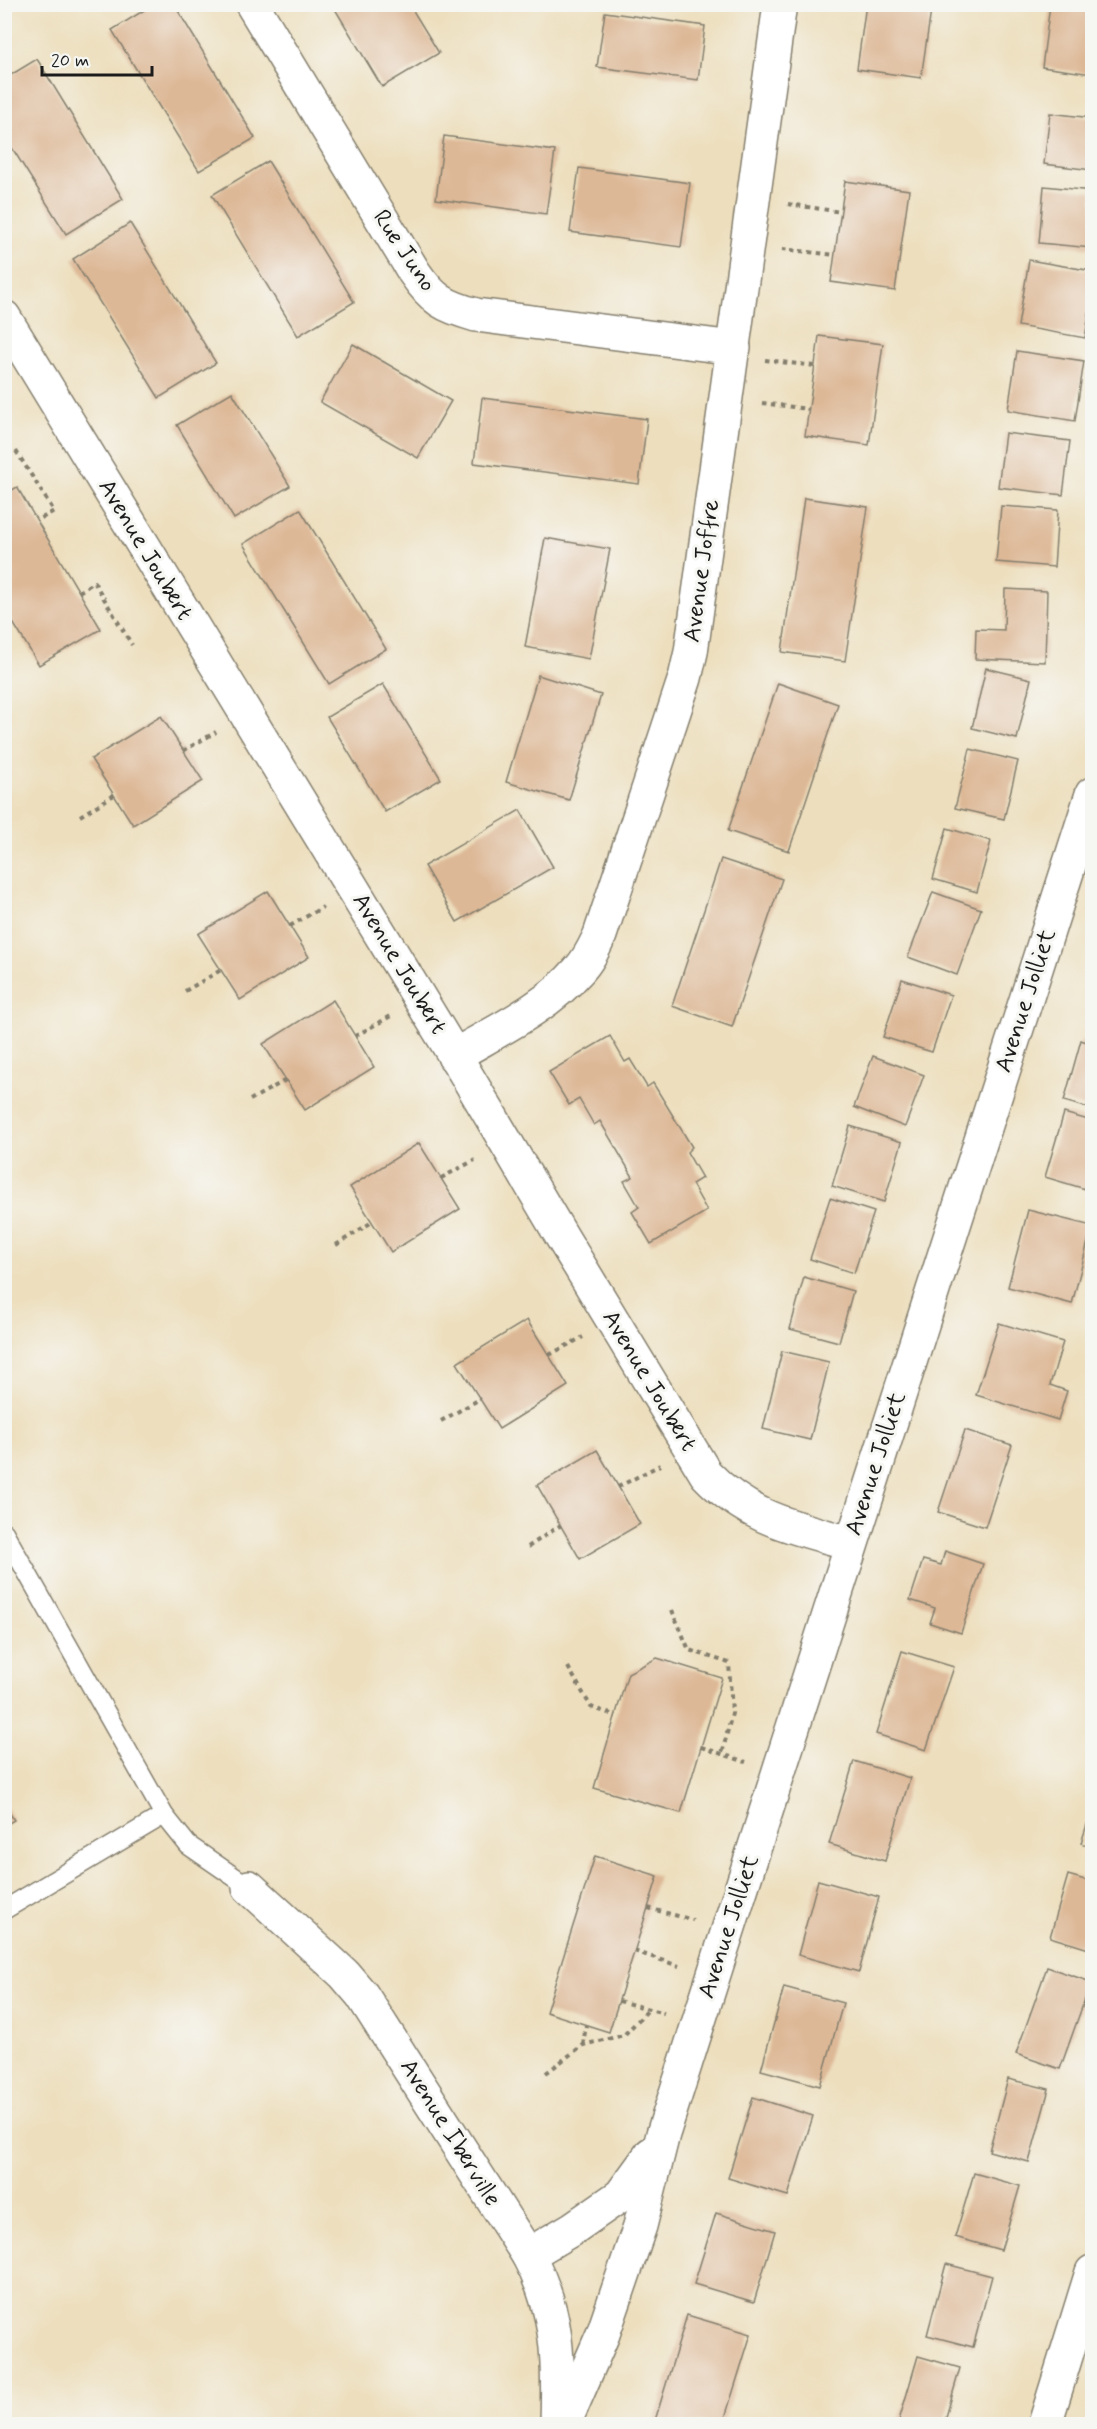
<svg xmlns="http://www.w3.org/2000/svg" width="1097" height="2429" font-family="Mynerve,sans-serif">
	<style>
		.building { fill: #ddb896 }
		.lines { fill: none; stroke-linecap: round; stroke-linejoin: round }
		.service-casing { stroke: #847e6d; stroke-width: 21 }
		.minor-casing { stroke: #847e6d; stroke-width: 36 }
		.path { stroke: #847e6d; stroke-width: 4; stroke-dasharray: 4.5 4.5; stroke-linecap: butt }
		.service { stroke: #fff; stroke-width: 18 }
		.minor { stroke: #fff; stroke-width: 33 }
		.labels { text-anchor: middle; dominant-baseline: central; stroke-width: 6; stroke-linejoin: round; paint-order: stroke }
		.street-label { font-size: 24px; fill: #1c1c1c; stroke: #f6f6f2 }
	</style>
	<rect width="100%" height="100%" fill="#f6f6f2"/>
	<filter id="ink" filterUnits="userSpaceOnUse"><feTurbulence type="fractalNoise" baseFrequency=".0167" numOctaves="2"/><feDisplacementMap in="SourceGraphic" scale="12" xChannelSelector="R" yChannelSelector="G"/><feConvolveMatrix kernelMatrix="1 2 1 2 8 2 1 2 1" color-interpolation-filters="sRGB"/></filter>
	<filter id="wash" filterUnits="userSpaceOnUse"><feTurbulence type="fractalNoise" baseFrequency=".008" numOctaves="4" result="noise"/><feDisplacementMap in="SourceGraphic" scale="24" xChannelSelector="R" yChannelSelector="G"/><feGaussianBlur stdDeviation="1.35" result="paint"/><feColorMatrix in="noise" values="0 0 0 0 0 0 0 0 0 0 0 0 0 0 0 0 0 1.4 0 .05"/><feComposite in="paint" operator="in"/></filter>
	<g filter="url(#wash)">
		<rect width="100%" height="100%" fill="#eddfbe"/>
		<g id="blocks">
			<g class="building">
				<path d="M154,4h20l81,134 -56,33 -87,-141z"/>
				<path d="M332,4h77l30,49 -57,34z"/>
				<path d="M866,4h66l-11,74 -64,-9z"/>
				<path d="M1050,5h42v69l-50,-7z"/>
				<path d="M605,12l100,14 -7,54 -101,-13z"/>
				<path d="M37,59l86,140 -57,35 -62,-99v-56z"/>
				<path d="M1050,113l42,5v52l-48,-6z"/>
				<path d="M444,136l111,15 -9,63 -110,-15z"/>
				<path d="M268,161l86,141 -56,34 -86,-141z"/>
				<path d="M579,168l111,15 -9,64 -111,-15z"/>
				<path d="M845,181l64,9 -14,101 -64,-9z"/>
				<path d="M1044,186l48,5v57l-53,-5z"/>
				<path d="M130,223l86,140 -57,35 -86,-139z"/>
				<path d="M1029,260l63,11v27l-7,40 -67,-12z"/>
				<path d="M819,336l64,8 -14,101 -64,-9z"/>
				<path d="M353,344l98,57 -33,57 -98,-56z"/>
				<path d="M1017,351l67,10 -9,60 -67,-11z"/>
				<path d="M232,392l58,94 -56,33 -57,-94z"/>
				<path d="M482,398l165,21 -8,65 -165,-21z"/>
				<path d="M1005,433l65,8 -7,54 -65,-8z"/>
				<path d="M17,487l84,142 -62,36 -35,-57v-113z"/>
				<path d="M804,498l64,9 -23,154 -63,-9z"/>
				<path d="M1001,506l57,4 -4,57 -58,-5z"/>
				<path d="M300,509l86,140 -57,35 -86,-140z"/>
				<path d="M545,538l65,11 -21,110 -64,-12z"/>
				<path d="M1005,589l42,2 -2,71 -70,-3 1,-30 28,1z"/>
				<path d="M986,668l45,11 -14,60 -45,-11z"/>
				<path d="M538,675l63,20 -32,105 -63,-18z"/>
				<path d="M778,683l60,21 -49,147 -61,-20z"/>
				<path d="M383,684l58,95 -56,33 -58,-95z"/>
				<path d="M161,716l42,65 -70,44 -42,-66z"/>
				<path d="M970,749l48,12 -14,58 -49,-11z"/>
				<path d="M520,810l33,57 -96,55 -33,-56z"/>
				<path d="M947,828l44,13 -14,51 -44,-13z"/>
				<path d="M721,859l61,20 -50,148 -60,-21z"/>
				<path d="M268,891l41,66 -69,43 -42,-66z"/>
				<path d="M933,892l48,17 -24,66 -49,-18z"/>
				<path d="M902,979l49,16 -19,57 -49,-15z"/>
				<path d="M333,1000l41,67 -69,43 -42,-66z"/>
				<path d="M610,1036l15,26 5,-3 17,28 6,-4 39,64 -5,5 15,26 -10,6 15,27 -56,33 -19,-32 7,-5 -15,-26 9,-4 -33,-56 -6,4 -15,-26 -10,6 -20,-33z"/>
				<path d="M1081,1040l11,4v65l-28,-8z"/>
				<path d="M873,1056l51,19 -19,52 -51,-20z"/>
				<path d="M1064,1113l28,8v70l-47,-14z"/>
				<path d="M850,1126l52,16 -18,60 -52,-16z"/>
				<path d="M419,1143l41,66 -69,43 -41,-65z"/>
				<path d="M830,1198l44,14 -20,61 -44,-14z"/>
				<path d="M1028,1210l64,16 -20,78 -64,-17z"/>
				<path d="M804,1277l49,14 -14,51 -49,-13z"/>
				<path d="M527,1320l41,66 -69,43 -42,-66z"/>
				<path d="M999,1323l64,19 -13,43 17,6 -9,29 -82,-25z"/>
				<path d="M782,1351l47,11 -19,78 -47,-11z"/>
				<path d="M965,1430l47,15 -27,82 -47,-15z"/>
				<path d="M597,1450l43,74 -60,35 -43,-74z"/>
				<path d="M945,1551l38,13 -22,69 -31,-10 5,-15 -25,-8 13,-40 18,5z"/>
				<path d="M902,1651l52,16 -28,83 -50,-16z"/>
				<path d="M657,1658l65,20 -41,135 -87,-25 34,-115z"/>
				<path d="M854,1761l56,17 -25,83 -56,-17z"/>
				<path d="M4,1804l10,16 -10,6z"/>
				<path d="M1092,1809v38l-11,-4z"/>
				<path d="M595,1856l63,20 -49,156 -63,-20z"/>
				<path d="M1068,1875l24,7v68l-42,-13z"/>
				<path d="M818,1880l61,17 -20,75 -61,-17z"/>
				<path d="M1047,1967l44,15 -31,87 -44,-15z"/>
				<path d="M784,1987l59,16 -23,83 -59,-16z"/>
				<path d="M1008,2079l41,10 -20,73 -40,-11z"/>
				<path d="M753,2097l60,19 -25,80 -60,-18z"/>
				<path d="M974,2173l46,13 -19,64 -46,-13z"/>
				<path d="M716,2213l59,18 -21,71 -60,-18z"/>
				<path d="M946,2264l46,12 -19,71 -46,-12z"/>
				<path d="M687,2315l64,19 -28,90 -24,-2 -1,2h-44z"/>
				<path d="M918,2356l42,12 -16,56h-46z"/>
			</g>
		</g>
	</g>
	<g filter="url(#ink)">
		<use href="#blocks" fill-opacity="0" stroke="#847e6d" stroke-width="1.5"/>
		<g class="lines">
			<defs>
				<g id="service">
					<path d="M4,1532l160,283 24,30 61,42"/>
					<path d="M4,1910l160,-95"/>
				</g>
				<g id="minor">
					<path d="M252,4l162,268c19,28 30,34 62,43l258,33"/>
					<path d="M4,317l460,754 98,166 144,237c43,45 87,53 144,69"/>
					<path d="M454,1056c42,-25 92,-48 124,-85 10,-10 16,-23 22,-36l85,-257 6,-26 89,-648"/>
					<path d="M249,1887l95,87 18,21 166,260c31,57 31,106 29,169"/>
					<path d="M528,2255l44,-26 49,-34 30,-41"/>
					<path d="M564,2424l39,-90 37,-108 23,-92 50,-157 379,-1183"/>
					<path d="M1045,2424l47,-152"/>
				</g>
			</defs>
			<use href="#service" class="service-casing"/>
			<use href="#minor" class="minor-casing"/>
			<g class="path">
				<path d="M788,204l53,8"/>
				<path d="M782,249l53,6"/>
				<path d="M765,360l50,6"/>
				<path d="M762,403l46,6"/>
				<path d="M16,451l38,60 -17,10"/>
				<path d="M79,592l15,-10 38,63"/>
				<path d="M183,751l33,-19"/>
				<path d="M80,816l34,-21"/>
				<path d="M290,926l33,-19"/>
				<path d="M185,991l36,-21"/>
				<path d="M355,1036l36,-20"/>
				<path d="M250,1100l36,-20"/>
				<path d="M441,1178l34,-18"/>
				<path d="M336,1245l36,-23"/>
				<path d="M549,1355l34,-18"/>
				<path d="M441,1421l39,-22"/>
				<path d="M618,1487l42,-22"/>
				<path d="M528,1547l33,-22"/>
				<path d="M672,1610l17,40 40,13 3,50 -10,41"/>
				<path d="M568,1667l23,40 25,9"/>
				<path d="M701,1747l45,15"/>
				<path d="M648,1908l45,12"/>
				<path d="M634,1951l45,15"/>
				<path d="M619,2001l45,12"/>
				<path d="M583,2045l3,-20"/>
				<path d="M546,2073l37,-28 41,-10 25,-26"/>
			</g>
			<use href="#service" class="service"/>
			<use href="#minor" class="minor"/>
		</g>
	</g>
	<g class="labels">
		<g class="street-label">
			<text transform="translate(404 251) rotate(56)">Rue Juno</text>
			<text transform="translate(145 550) rotate(59)">Avenue Joubert</text>
			<text transform="translate(702 571) rotate(-82)">Avenue Joffre</text>
			<text transform="translate(399 964) rotate(59)">Avenue Joubert</text>
			<text transform="translate(1026 1001) rotate(-72)">Avenue Jolliet</text>
			<text transform="translate(649 1381) rotate(59)">Avenue Joubert</text>
			<text transform="translate(876 1464) rotate(-72)">Avenue Jolliet</text>
			<text transform="translate(729 1927) rotate(-72)">Avenue Jolliet</text>
			<text transform="translate(450 2133) rotate(58)">Avenue Iberville</text>
		</g>
	</g>
	<rect width="1097" height="2429" fill="none" stroke="#f6f6f2" stroke-width="24"/>
	<path d="M42 66v9h110v-9" fill="none" stroke="#1c1c1c" stroke-width="3"/>
	<text x="51" y="66" font-size="18" fill="#1c1c1c" stroke="#f6f6f2" stroke-width="4.5" paint-order="stroke">20 m</text>
</svg>
